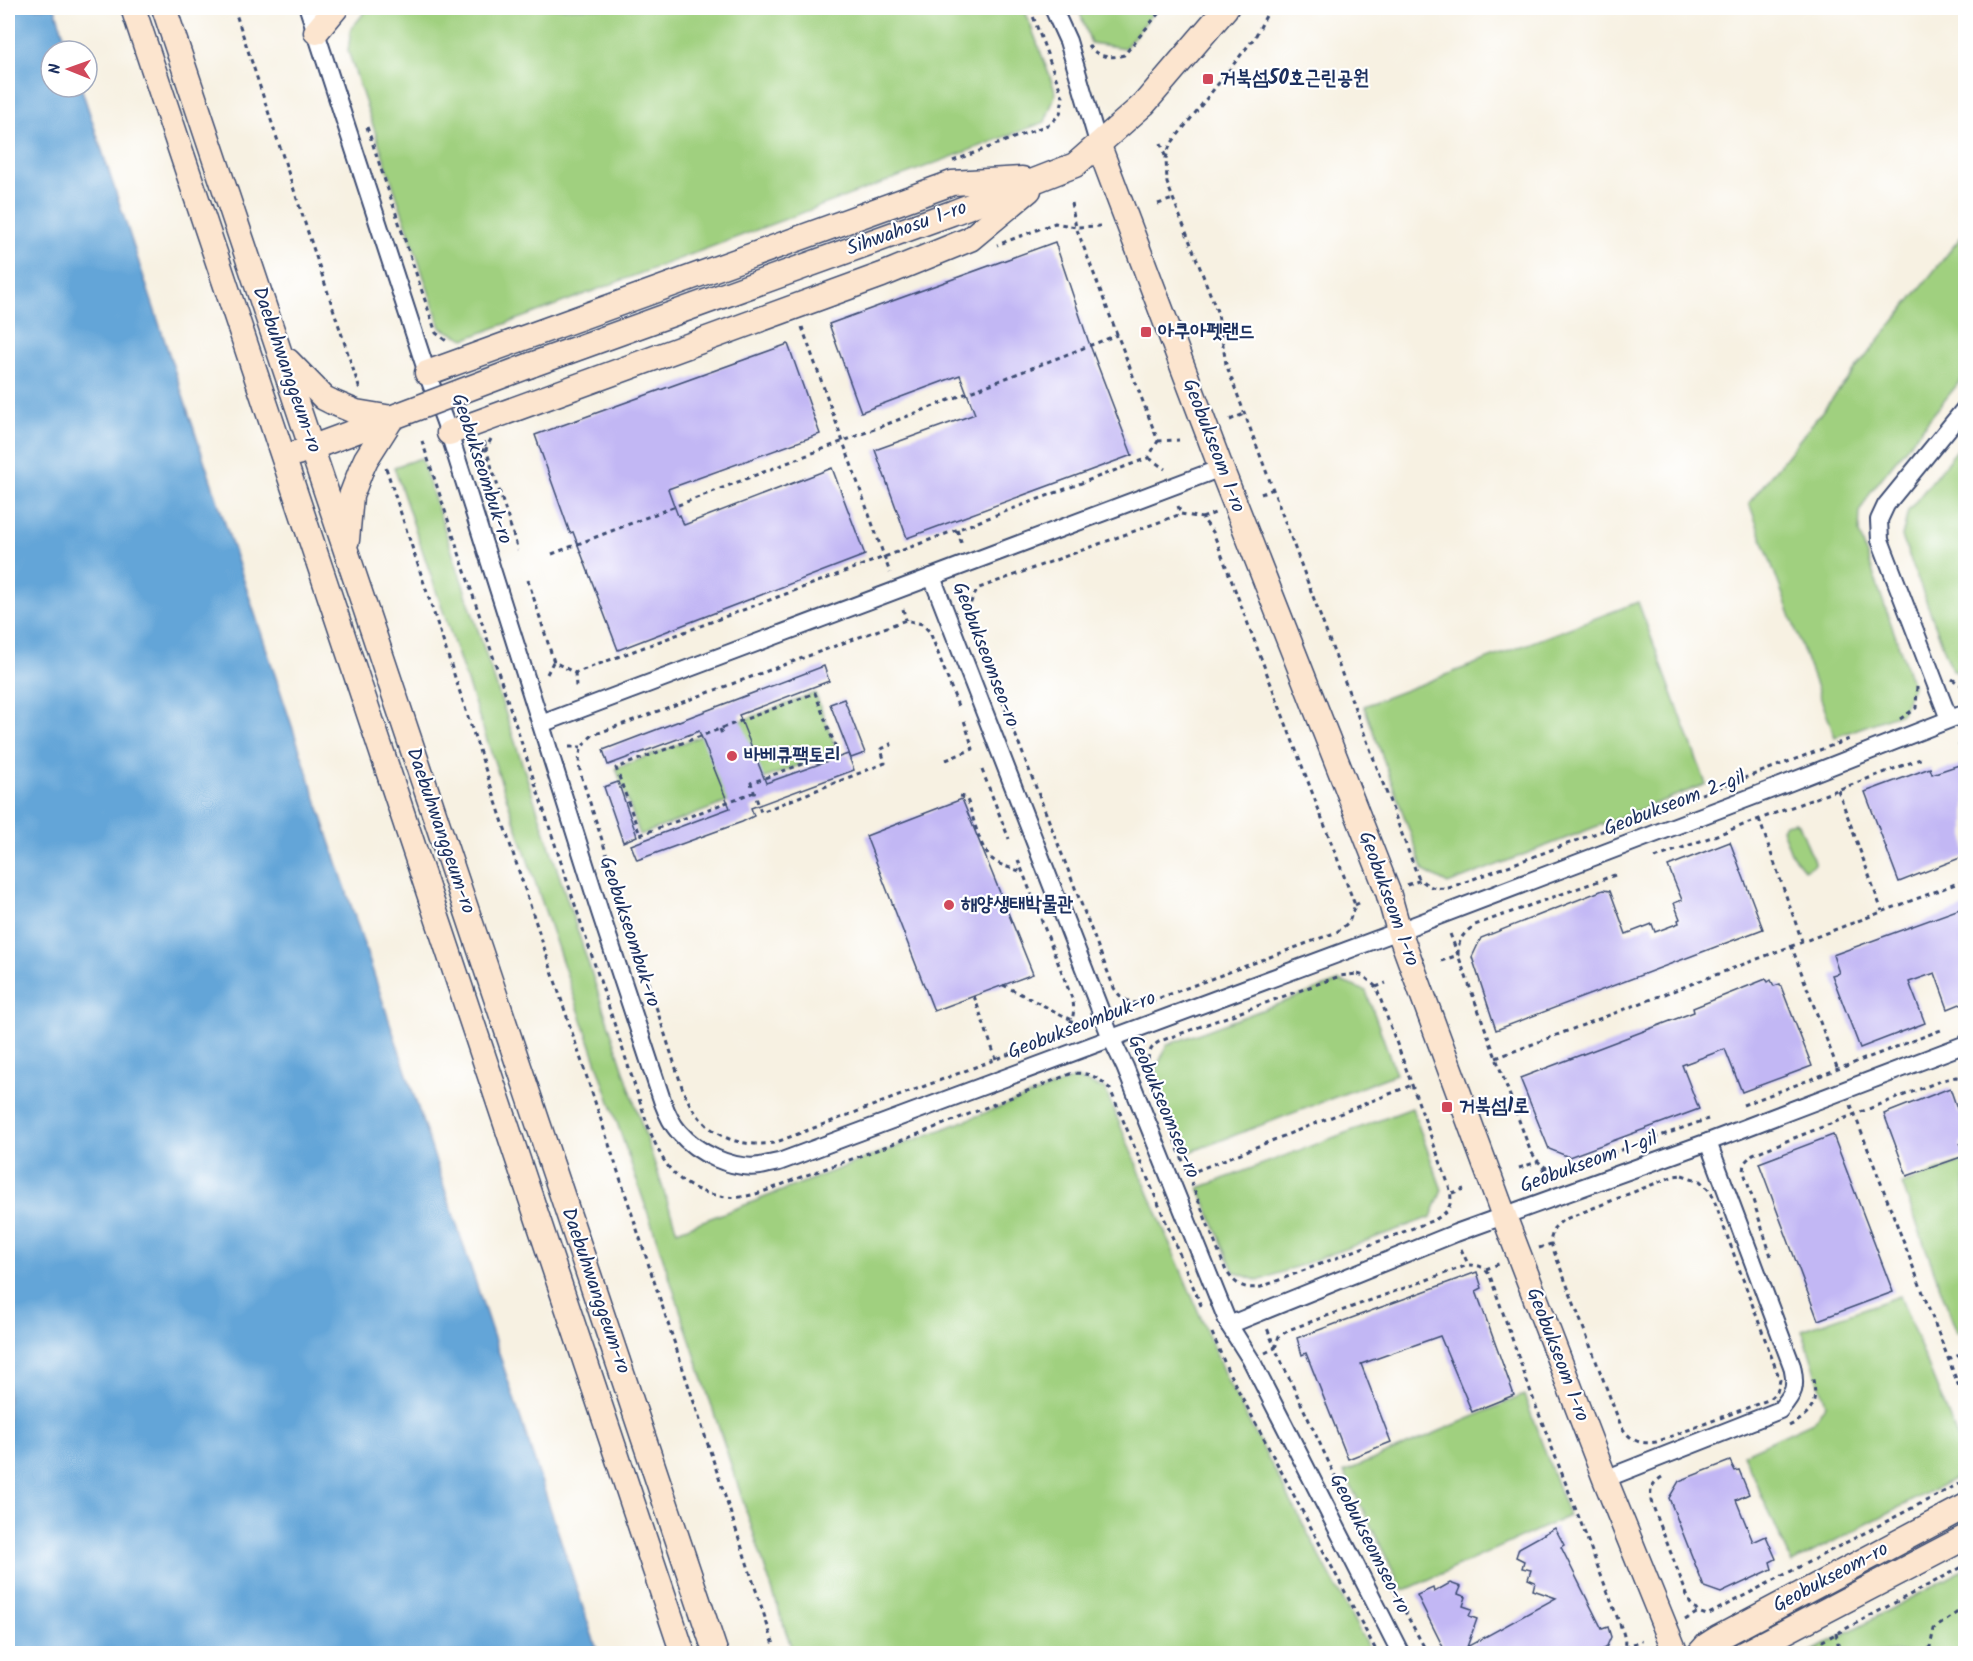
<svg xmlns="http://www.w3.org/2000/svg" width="1973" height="1661" font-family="Kalam,'Poor Story',sans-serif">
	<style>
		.green { fill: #a0d07f; stroke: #5e806e; stroke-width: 1.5 }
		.water { fill: #64a5d8; stroke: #406a9b; stroke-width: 1.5 }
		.building { fill: #c2b7f4 }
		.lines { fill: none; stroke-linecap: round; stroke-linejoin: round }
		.street-casing { stroke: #3c4c72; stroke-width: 20 }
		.secondary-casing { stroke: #3c4c72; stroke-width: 27 }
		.path { stroke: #3c4c72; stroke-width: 3; stroke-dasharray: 4.5 4.5; stroke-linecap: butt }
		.street { stroke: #fff; stroke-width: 16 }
		.secondary { stroke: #fce5cf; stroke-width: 24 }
		.secondary-bridge-casing { stroke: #3c4c72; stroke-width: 27; stroke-linecap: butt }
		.secondary-bridge { stroke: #fce5cf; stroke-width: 24 }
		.poi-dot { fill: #d1495b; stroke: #fff; stroke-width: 2 }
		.labels { text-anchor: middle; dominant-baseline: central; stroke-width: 4.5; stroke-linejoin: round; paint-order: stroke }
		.poi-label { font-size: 20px; font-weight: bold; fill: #1b2f5e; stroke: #fff; text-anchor: start }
		.street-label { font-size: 20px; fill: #1b2f5e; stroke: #fff }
	</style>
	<rect width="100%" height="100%" fill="#fff"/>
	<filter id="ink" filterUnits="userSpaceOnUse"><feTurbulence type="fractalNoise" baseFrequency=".0167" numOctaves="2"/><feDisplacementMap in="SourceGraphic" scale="12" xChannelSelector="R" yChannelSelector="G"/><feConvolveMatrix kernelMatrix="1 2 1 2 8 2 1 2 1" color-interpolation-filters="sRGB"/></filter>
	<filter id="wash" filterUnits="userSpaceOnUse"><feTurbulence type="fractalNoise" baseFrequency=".008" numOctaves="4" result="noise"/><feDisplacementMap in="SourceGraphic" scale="24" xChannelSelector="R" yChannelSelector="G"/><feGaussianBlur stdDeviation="1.35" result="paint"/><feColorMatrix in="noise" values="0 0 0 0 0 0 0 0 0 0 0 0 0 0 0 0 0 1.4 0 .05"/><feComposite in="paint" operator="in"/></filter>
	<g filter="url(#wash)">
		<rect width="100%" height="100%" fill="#f7f1e2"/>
		<g class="green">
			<path d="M368,8h656l32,85 -11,29 -580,217 -24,-11 -93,-277 3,-22z"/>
			<path d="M1078,8h79l-32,40 -34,-5z"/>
			<path d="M1965,232v143l-93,115 -12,21 -1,22 54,153 -11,27 -67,24 -86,-234z"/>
			<path d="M1965,440v236l-13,-6 -50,-133 6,-26z"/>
			<path d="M421,458l256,773 399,-153 29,11 122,291 144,273h-578l-136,-413 -263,-773z"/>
			<path d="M1638,602l68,182 -258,100 -24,-13 -60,-165z"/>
			<path d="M815,693l22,58 -85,32 2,9 -114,43 -24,-67z"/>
			<path d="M1795,822l4,2 16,40 -10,6 -14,-17 -9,-24 3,-5z"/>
			<path d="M1340,981l26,10 30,83 -211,80 -31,-80 13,-29z"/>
			<path d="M1412,1108l30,82 -11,27 -173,64 -24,-9 -35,-84z"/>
			<path d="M1965,1161v169l-8,3 -55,-149z"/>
			<path d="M1900,1296l65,161v16l-173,90 -49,-109 70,-32 13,-18 -24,-74z"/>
			<path d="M1524,1395l45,121 -166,75 -59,-119z"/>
			<path d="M1965,1569v84h-156z"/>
		</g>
		<path class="water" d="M8,8h47l14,43h-18v36h30l517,1566h-590z"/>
		<g id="blocks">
			<g class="building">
				<path d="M1055,242l33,98 44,115 -225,83 -32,-88 100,-36 -15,-39 -99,37 -32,-88z"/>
				<path d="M788,344l32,90 -152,55 10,27 2,-1 4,10 148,-57 33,87 -247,95 -45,-118 -3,1 -35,-98z"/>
				<path d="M824,666l5,15 -90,34 27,68 82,-29 6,16 -103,38 3,8 -12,6 -105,38 -6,-15 99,-37 -31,-77 -91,34 -5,-15z"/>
				<path d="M844,699l21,54 -14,5 -21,-54z"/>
				<path d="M1965,763v93l-66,26 -34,-90 65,-24 2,6z"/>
				<path d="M618,782l19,54 -14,6 -19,-55z"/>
				<path d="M962,799l71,175 -99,37 -68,-175z"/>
				<path d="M1730,842l33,87 -267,101 -24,-73 9,-19 122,-48 7,1 16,43 26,-10 3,8 24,-9 -1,-3 2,-1 -6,-16 8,-3 -14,-34z"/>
				<path d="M1965,907v95l-17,7 -13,-36 -26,9 16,41 -65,25 -28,-73 7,-2 -6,-18z"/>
				<path d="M1766,979l2,3 3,-2 3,6 6,-2 32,82 -70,26 -17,-43 -43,16 17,44 -130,48 -20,-8 -29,-71 174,-66 -1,-4z"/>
				<path d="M1950,1088l9,26 6,-2v29l-5,3 4,12 -57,20 -23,-62z"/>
				<path d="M1833,1135l60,157 -75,28 -59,-157z"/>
				<path d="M1477,1272l5,16 -6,3 38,104 -42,17 -32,-76 -79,28 30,78 -43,17 -42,-106 -4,2 -5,-17z"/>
				<path d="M1730,1461l5,10 4,-1 10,24 -13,6 17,42 13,-6 10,23 -6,3 2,7 -51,24 -17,-6 -35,-89 10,-17z"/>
				<path d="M1555,1528l9,17 -3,2 41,82 6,-2 3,10 -5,11 -11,5h-149l-29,-58 16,-7 1,4 16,-9 11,4 -3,7 8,3 -3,9 9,3 -3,7 8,3 -10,28 89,-49 -23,-8 2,-8 -7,-3 3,-9 -9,-2 2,-7 -8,-4 3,-9z"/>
			</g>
		</g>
	</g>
	<g filter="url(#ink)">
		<use href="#blocks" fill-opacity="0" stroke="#3c4c72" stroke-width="1.5"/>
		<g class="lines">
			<defs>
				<g id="street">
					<path d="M308,8l119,365 22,60 151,479 63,191c4,11 8,20 16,29 18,21 53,38 81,34 6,-1 12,-3 19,-4l620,-231 384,-146 183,-72"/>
					<path d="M1053,8l15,33 31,105"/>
					<path d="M932,577l179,461 14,29 104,258 22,35 150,294"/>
					<path d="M1949,719l-69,-179 -1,-20 7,-15 80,-98"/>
					<path d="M541,724l680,-256"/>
					<path d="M1229,1325l227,-92 252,-91 258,-98"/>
					<path d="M1605,1479l175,-69c14,-17 17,-22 12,-44l-84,-224"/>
				</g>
				<g id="secondary">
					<path d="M133,8c182,549 371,1095 550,1646"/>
					<path d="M164,8l552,1646"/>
					<path d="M316,32l20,-24"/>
					<path d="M1099,146l122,322 167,424 11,39 105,285 101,263 71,175"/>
					<path d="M288,361l36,37 8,4"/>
					<path d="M531,365l421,-152 123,-48 69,-61 82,-96"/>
					<path d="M427,373l525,-190 70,-4"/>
					<path d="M449,433l433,-158 88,-36 59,-49"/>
					<path d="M297,453l54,-20"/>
					<path d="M347,540l4,-44 10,-26"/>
					<path d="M1699,1654l8,-9 11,-7 248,-132"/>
					<path d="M1743,1654l223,-117"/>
				</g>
			</defs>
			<use href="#street" class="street-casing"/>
			<use href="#secondary" class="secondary-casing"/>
			<g class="path">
				<path d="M234,8l126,382"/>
				<path d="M1270,8l-15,29 -85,108 -4,13 1,25 51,131 8,50 192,513c11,11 16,12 31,11l403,-150"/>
				<path d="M1088,45c9,12 21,14 36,10l39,-47"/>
				<path d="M367,127l69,206 13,10"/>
				<path d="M1161,143l4,13"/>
				<path d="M953,161l97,-37 10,-10 3,-17 -33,-89"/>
				<path d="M1071,203l5,24 24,-1"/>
				<path d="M1158,204l15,-5"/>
				<path d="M802,327l88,246"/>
				<path d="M1958,392l8,-10"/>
				<path d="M1230,420l14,-6"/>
				<path d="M491,439l-5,10 32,101"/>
				<path d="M422,441l226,685c16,42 31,65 79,71 24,3 52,-12 74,-20 91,-31 180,-68 269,-103 17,-3 29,3 40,15l93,221"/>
				<path d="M1158,441l21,-1"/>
				<path d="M472,454l14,-5 -2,-9"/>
				<path d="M1149,458l16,11"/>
				<path d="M386,468l391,1186"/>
				<path d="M1261,494l12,-5"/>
				<path d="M1178,506l3,8"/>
				<path d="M1181,514l21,4 11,14 142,373 -6,17 -12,10 -191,71c-14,1 -24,-2 -32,-15l-144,-370c-2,-13 2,-20 9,-30z"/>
				<path d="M1202,518l13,-5"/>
				<path d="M957,530l5,14"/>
				<path d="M552,554l565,-219"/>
				<path d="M528,580l26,82 21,11 573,-215 10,-17 -82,-214 -21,-4 -58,22"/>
				<path d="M903,609l3,11"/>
				<path d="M575,673l1,14"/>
				<path d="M547,674l6,-12"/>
				<path d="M1952,679l14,9"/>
				<path d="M958,706l-28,-74 -8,-8 -16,-4 -313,115c-14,11 -16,23 -12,40l101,312c16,42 47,62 92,56l286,-108c12,-7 15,-20 13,-34l-55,-141"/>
				<path d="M1900,719l16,-11 1,-22"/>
				<path d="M720,729l3,8"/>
				<path d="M1958,746l8,-3"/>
				<path d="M569,747h12"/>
				<path d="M946,760l27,-11 -10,-32"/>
				<path d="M982,770l27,69"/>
				<path d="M1838,790l44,121"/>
				<path d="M754,792l-114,43 -24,-67 199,-75 22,58 -86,32 10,29 124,-49 -4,-14 10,-4 -2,-4"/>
				<path d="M960,796l5,1 3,5c5,14 12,48 24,57 8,7 20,9 30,13"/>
				<path d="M1759,819l43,122"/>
				<path d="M1655,858l268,-100"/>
				<path d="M1615,875l-140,50c-13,9 -17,15 -17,30l72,195c9,14 15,21 32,21l146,-52"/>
				<path d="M1407,885l14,-5"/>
				<path d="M1355,905l8,-4"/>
				<path d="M1791,945l47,125"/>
				<path d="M1441,961l17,-6 -9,-24"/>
				<path d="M1358,974l6,2 12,11 72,196c6,18 3,29 -14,37l-173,67c-17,3 -25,-2 -35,-16l-78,-199c-1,-15 0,-26 15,-32l177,-64z"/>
				<path d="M1003,985l69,35"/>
				<path d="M1376,987l10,-4"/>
				<path d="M974,996l22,63"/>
				<path d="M1965,1021h1"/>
				<path d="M1496,1058l470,-178"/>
				<path d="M1743,1105l198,-75"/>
				<path d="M1851,1105l115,300"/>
				<path d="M1543,1167l6,16"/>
				<path d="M1519,1168l18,-6"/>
				<path d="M1188,1174l224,-89"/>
				<path d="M1682,1175l18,6 11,11 69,188 -3,12 -9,8 -112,42c-17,3 -26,-2 -35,-16l-71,-185 4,-13 9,-8 111,-44z"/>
				<path d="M1452,1193l12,-4"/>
				<path d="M1539,1248l12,-4"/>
				<path d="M1461,1249l7,15"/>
				<path d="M1771,1256l-27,-84 1,-10 8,-8 190,-74 13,-3 10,1"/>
				<path d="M1486,1269l15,-6"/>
				<path d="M1212,1333l16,38 150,283"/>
				<path d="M1265,1353l10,-5 -8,-20"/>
				<path d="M1948,1359l18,-6"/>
				<path d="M1789,1426c24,-12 30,-24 23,-50"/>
				<path d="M1662,1477c-11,7 -12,12 -11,24l39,102 8,9 9,3 259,-135"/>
				<path d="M1685,1620l13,-8"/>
				<path d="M1836,1633l4,21"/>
				<path d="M1625,1648l17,-8"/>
				<path d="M1428,1654l-67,-123 -86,-183 4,-12 12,-7 177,-64c11,0 16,1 22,11l44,125 87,226c4,10 6,18 0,27"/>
				<path d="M1798,1654l168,-89"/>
				<path d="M1921,1654l9,-7 4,-18 32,-23"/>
			</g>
			<use href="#street" class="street"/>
			<use href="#secondary" class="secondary"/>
			<defs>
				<g id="secondary-bridge">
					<path d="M332,402l24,10 36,6 -26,41 -5,11"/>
					<path d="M351,433l180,-68"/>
				</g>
			</defs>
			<use href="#secondary-bridge" class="secondary-bridge-casing"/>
			<use href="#secondary-bridge" class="secondary-bridge"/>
		</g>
	</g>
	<g class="poi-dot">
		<rect x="1202" y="73" width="12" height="12" rx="3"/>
		<rect x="1140" y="326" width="12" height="12" rx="3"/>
		<circle cx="732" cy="756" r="6"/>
		<circle cx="949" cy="905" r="6"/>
		<rect x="1441" y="1101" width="12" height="12" rx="3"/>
	</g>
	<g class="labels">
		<g class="poi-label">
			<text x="1220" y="79">거북섬50호근린공원</text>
			<text x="1158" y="332">아쿠아펫랜드</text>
			<text x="744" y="756">바베큐팩토리</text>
			<text x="961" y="905">해양생태박물관</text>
			<text x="1459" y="1107">거북섬1로</text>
		</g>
		<g class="street-label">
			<text transform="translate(907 229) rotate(-20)">Sihwahosu 1-ro</text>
			<text transform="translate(286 370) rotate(71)">Daebuhwanggeum-ro</text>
			<text transform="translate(1213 446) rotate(69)">Geobukseom 1-ro</text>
			<text transform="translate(481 469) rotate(72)">Geobukseombuk-ro</text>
			<text transform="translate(985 655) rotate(69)">Geobukseomseo-ro</text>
			<text transform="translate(1675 804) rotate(-21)">Geobukseom 2-gil</text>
			<text transform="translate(440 831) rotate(71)">Daebuhwanggeum-ro</text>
			<text transform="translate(1388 899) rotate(70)">Geobukseom 1-ro</text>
			<text transform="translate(629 932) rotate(72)">Geobukseombuk-ro</text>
			<text transform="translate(1082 1026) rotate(-21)">Geobukseombuk-ro</text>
			<text transform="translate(1163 1107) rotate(67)">Geobukseomseo-ro</text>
			<text transform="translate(1589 1163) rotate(-20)">Geobukseom 1-gil</text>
			<text transform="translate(595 1291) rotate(71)">Daebuhwanggeum-ro</text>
			<text transform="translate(1557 1355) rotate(69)">Geobukseom 1-ro</text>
			<text transform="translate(1369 1544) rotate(63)">Geobukseomseo-ro</text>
			<text transform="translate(1831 1578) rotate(-28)">Geobukseom-ro</text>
		</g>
	</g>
	<rect width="1973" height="1661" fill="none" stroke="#fff" stroke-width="30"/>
	<g transform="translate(69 69) rotate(271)"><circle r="28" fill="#ffffff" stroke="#a4acbf" stroke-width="1.5"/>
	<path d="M0-4.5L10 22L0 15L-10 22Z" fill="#d1495b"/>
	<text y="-9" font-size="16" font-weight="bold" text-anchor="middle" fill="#1b2f5e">N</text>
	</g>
</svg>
